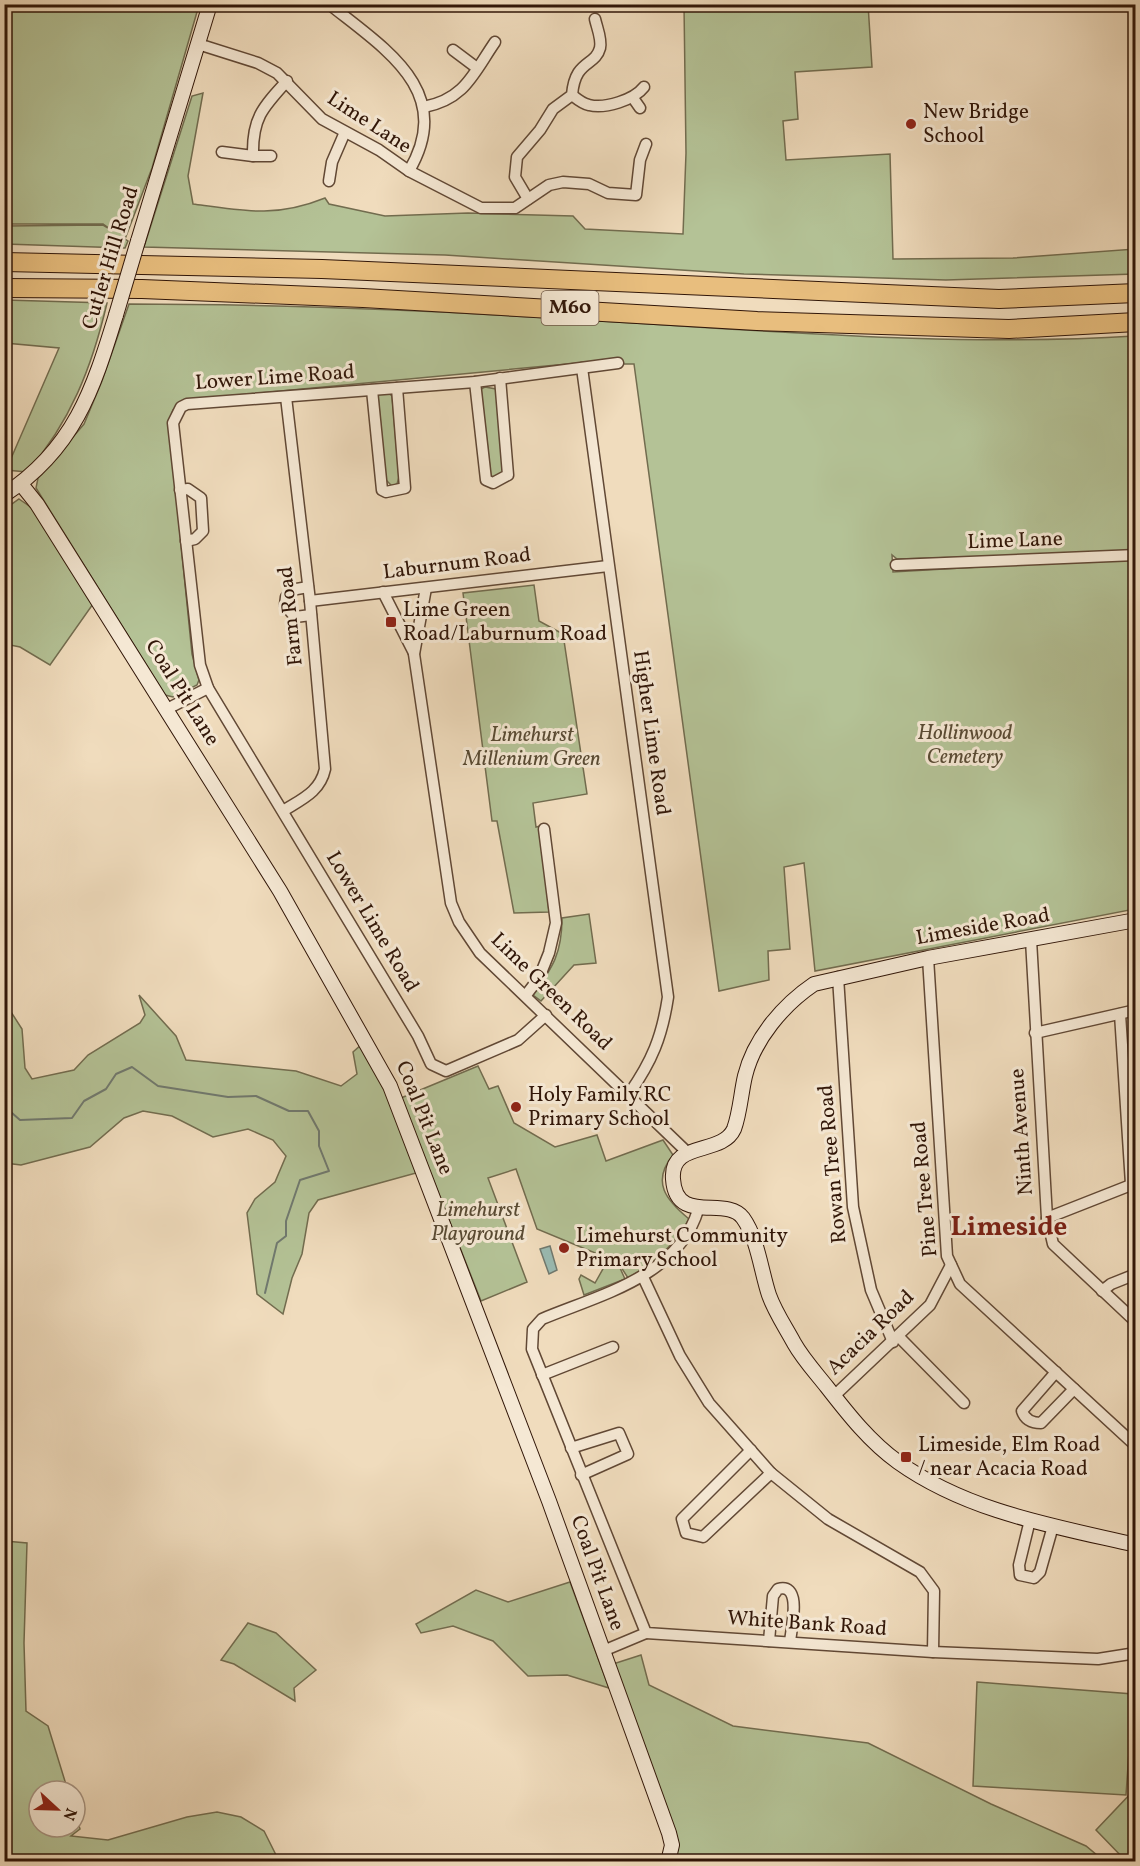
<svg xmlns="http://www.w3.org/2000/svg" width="1140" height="1866" font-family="Vollkorn,serif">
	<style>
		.green { fill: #b4c296; stroke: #726c4f; stroke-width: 1.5 }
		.water { fill: #9abbb3; stroke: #70796f; stroke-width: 1.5 }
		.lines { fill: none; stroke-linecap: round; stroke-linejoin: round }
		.stream { stroke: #70796f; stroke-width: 2 }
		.street-casing { stroke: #614835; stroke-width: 13 }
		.secondary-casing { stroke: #311608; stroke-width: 16 }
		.highway-casing { stroke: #311608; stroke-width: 20 }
		.street { stroke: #f5e8d4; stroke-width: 10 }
		.secondary { stroke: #f5e8d4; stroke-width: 14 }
		.highway { stroke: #e8be7e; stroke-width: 18 }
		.secondary-bridge-casing { stroke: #311608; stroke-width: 16; stroke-linecap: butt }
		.secondary-bridge { stroke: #f5e8d4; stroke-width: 14 }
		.poi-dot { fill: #8f2418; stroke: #f5e8d4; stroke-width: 2 }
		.labels { text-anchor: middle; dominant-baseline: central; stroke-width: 6; stroke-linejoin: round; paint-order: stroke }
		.shield { fill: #f5e8d4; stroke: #6c5545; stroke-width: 1.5 }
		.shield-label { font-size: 20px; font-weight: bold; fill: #311608 }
		.poi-label { font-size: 21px; fill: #311608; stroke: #f5e8d4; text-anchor: start }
		.street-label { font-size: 21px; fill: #311608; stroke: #f5e8d4 }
		.park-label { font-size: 21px; font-style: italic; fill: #584a33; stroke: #f5e8d4 }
		.district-label { font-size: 27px; font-weight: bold; fill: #7a1f14; stroke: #f5e8d4 }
	</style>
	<rect width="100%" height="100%" fill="#f0dcbd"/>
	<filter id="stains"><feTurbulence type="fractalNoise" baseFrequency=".00333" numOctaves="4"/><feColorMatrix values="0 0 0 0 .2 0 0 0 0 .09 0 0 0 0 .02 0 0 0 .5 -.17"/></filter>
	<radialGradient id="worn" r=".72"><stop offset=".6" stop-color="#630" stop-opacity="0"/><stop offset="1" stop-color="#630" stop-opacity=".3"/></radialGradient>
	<g class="green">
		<path d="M5,4l194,1 -47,163 -27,71 3,2 -3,7 -120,-4v-18l98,-1 10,6 -10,-7h-98z"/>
		<path d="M868,4l4,63 -77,5 3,47 -15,2 3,39 104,-6 3,105 120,-1 122,-9v25l-189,6 -97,-3 -105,-3 -299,-19 -301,-8 48,-151 11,-3 -15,83 5,28c50,7 83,14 132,-6l4,6 56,12 83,-3 105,3 12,13 98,5 3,-81 -2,-148z"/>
		<path d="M5,300l102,3c-15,64 -37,120 -80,169l-21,-2 53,-122 -54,-5z"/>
		<path d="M129,304c173,0 347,9 521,20 161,10 324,22 485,12v216l-238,7 -5,-4 1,17 242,-14v351l-320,62 -11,-108 -20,4 6,82 -22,2 1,29 -50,11 -85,-627h-12l-1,-5 -437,41 -11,10 -4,13 23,231 7,26 -2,5 -24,12 -8,-2 -129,-207 2,-10 46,-54 18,-43z"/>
		<path d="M485,387l11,2 7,83 -7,6 -5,-1 -10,-88z"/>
		<path d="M387,392l5,4 7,81 -2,7 -5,2 -6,-6 -8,-84 1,-3z"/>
		<path d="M19,499l13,9 61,96 -43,61 -30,-18 -15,-3v-135z"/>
		<path d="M534,585l5,36 24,13 24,160 -54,9 3,24 5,-1 8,86 -35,1 -17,-92h-5l-29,-228z"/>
		<path d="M589,914l7,49 -22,2 -33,36 -8,-6c20,-28 29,-42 29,-77z"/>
		<path d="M139,995l37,41 10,24 110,11 45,15 16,-12 -4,-22 8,-7 27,46 28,82 -98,27 -9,13 -7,41 -10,24 -9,36 -26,-20 -10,-81 8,-14 20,-17 11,-26 -13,-16 -25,-11 -35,8 -41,-21 -29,-5 -19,7 -34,29 -69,18 -16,-2 -1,-162 18,28 3,39 7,11 42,-9 14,-15 52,-32 5,-8z"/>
		<path d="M478,1066l11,23 9,-3 16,37 41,24 42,-12 9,26 57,-21 10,15c-22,27 -7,45 16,64 -15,27 -35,44 -61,59l-7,-11 -9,-7 -75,-31 -21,-60 -28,9 39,104 -46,19 -80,-203z"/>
		<path d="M608,1260l12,8 5,11 -41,16 -5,-16 2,-4 14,8z"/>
		<path d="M5,1541l22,2 -3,100 2,68 22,15 20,65h-29v36h36v-14l5,16 -9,7 37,4 79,-23 30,-5 24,5 23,14 15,30h-274z"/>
		<path d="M570,1582l39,106 -42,-13 -39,1 -35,-35 -40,-15 -32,7 -5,-9 60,-34 32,12z"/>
		<path d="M248,1623l28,10 40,37 -22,18 1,13 -61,-37 -13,-4z"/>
		<path d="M641,1655l8,30 84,41 135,17 123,61 95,42 18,15h-431l-60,-197z"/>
		<path d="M977,1682l156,12 -7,101 -153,-9z"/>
		<path d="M1135,1789v72h-9l-30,-31z"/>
	</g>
	<path class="water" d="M550,1246l7,24 -8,4 -9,-25z"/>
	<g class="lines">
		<path class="stream" d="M4,1106l16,14 52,-2 12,-17 22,-12 10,-15 16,-7 26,19 70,11 28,-1 33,15h19l11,20v15l10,25 -29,9 -14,41v15l-9,7 -12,50"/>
		<defs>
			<g id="street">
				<path d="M329,4c56,45 127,87 80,167"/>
				<path d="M198,44l60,19 19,10 45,46 57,31 30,21 72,37h34l34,-23 14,-3 26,2 19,9 28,2 4,-35 6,-16"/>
				<path d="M453,50l24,18"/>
				<path d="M572,95c5,4 11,9 17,10 16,4 45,-5 55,-18"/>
				<path d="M633,98l7,10"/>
				<path d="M424,107c41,-8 49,-33 71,-65"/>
				<path d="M222,152l31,4c-1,-37 9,-48 34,-75"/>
				<path d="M253,156h18"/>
				<path d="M329,181l3,-19 13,-30"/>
				<path d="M528,199l-13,-22 2,-20 23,-27 13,-21 19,-14c3,-36 23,-28 28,-47 2,-9 -3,-20 -5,-29"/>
				<path d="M582,368l86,629c-6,40 -16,64 -39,97"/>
				<path d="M475,382l11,98 7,3 15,-8 -8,-97"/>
				<path d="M372,390l10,100 4,2 19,-4 -8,-100"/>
				<path d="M180,490l8,-1 13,9 2,33 -8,8 -9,2"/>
				<path d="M896,565l240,-10"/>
				<path d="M308,587l-17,3 -5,7 -1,8 10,12 16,-2"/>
				<path d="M426,588l-12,66 37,249 8,19 21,31 207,199"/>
				<path d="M383,592l31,61"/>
				<path d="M310,601l298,-35"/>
				<path d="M167,709l41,-21"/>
				<path d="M283,811c19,-12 37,-19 42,-42l-15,-168 -24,-204"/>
				<path d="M1031,940l16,278 6,26 83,78"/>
				<path d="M928,958l19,298 13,28 176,162"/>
				<path d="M838,977l15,230 18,83 22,52"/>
				<path d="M526,995l13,-17 10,-25 7,-30 -12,-94"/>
				<path d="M1120,1014l11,170"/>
				<path d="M546,1015l-28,25 -72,31 -15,-7 -13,-28 -210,-348 -8,-23 -27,-242 8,-16 6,-3 288,-22 143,-19"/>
				<path d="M1035,1033l101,-23"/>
				<path d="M698,1210c-20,67 -99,85 -156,109l-9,10 -1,20 114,284 287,19 165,7 38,-6"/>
				<path d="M1047,1218l89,-35"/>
				<path d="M643,1277l37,79 29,47 62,70 57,46 92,53 14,19 -1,61"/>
				<path d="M1102,1291l9,-7 25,-10"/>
				<path d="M899,1337l65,66"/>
				<path d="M1056,1372l-34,39c3,9 10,12 19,12l33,-34"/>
				<path d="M542,1375l71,-28"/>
				<path d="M834,1396l96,-91 21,-40"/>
				<path d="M571,1448l48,-15 9,21 -47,21"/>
				<path d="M751,1450l-69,69 4,14 17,4 68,-64"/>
				<path d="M1030,1520l-11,45 1,10 14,3 6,-6 13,-46"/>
				<path d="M769,1641l4,-45 5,-7c25,-7 13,40 12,53"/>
				<path d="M603,1651l43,-18"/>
			</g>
			<g id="secondary">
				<path d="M138,241l72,-237"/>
				<path d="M21,484l16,20 243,387 110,195 159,415 120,332 3,12 -4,17"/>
				<path d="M4,495c70,-46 89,-105 112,-180"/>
				<path d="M1136,920l-208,38 -114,26c-31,21 -60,55 -69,92 -4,17 -5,37 -11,53 -12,27 -64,11 -61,50 3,47 53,16 70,39 15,21 18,53 26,77 6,17 17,33 25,48 9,16 22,30 33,44 21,27 43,55 71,75 70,50 156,64 238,83"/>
			</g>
			<g id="highway">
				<path d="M4,262l318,7 677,30 137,-6"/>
				<path d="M4,288l138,1 221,9 394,23 252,8 127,-7"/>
			</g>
		</defs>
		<use href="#street" class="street-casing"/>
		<use href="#secondary" class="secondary-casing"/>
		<use href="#highway" class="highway-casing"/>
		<use href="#street" class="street"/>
		<use href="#secondary" class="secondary"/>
		<use href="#highway" class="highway"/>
		<defs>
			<path id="secondary-bridge" d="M116,315l22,-74"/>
		</defs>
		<use href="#secondary-bridge" class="secondary-bridge-casing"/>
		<use href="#secondary-bridge" class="secondary-bridge"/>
	</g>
	<g class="poi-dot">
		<circle cx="911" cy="124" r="6"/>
		<rect x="385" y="616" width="12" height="12" rx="3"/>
		<circle cx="516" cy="1107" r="6"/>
		<circle cx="564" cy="1248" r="6"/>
		<rect x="900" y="1451" width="12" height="12" rx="3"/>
	</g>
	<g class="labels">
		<rect class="shield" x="541.5" y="291" width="57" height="34" rx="4.5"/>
		<g class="shield-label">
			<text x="570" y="308">M60</text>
		</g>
		<g class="poi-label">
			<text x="923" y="112">New Bridge<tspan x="923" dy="24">School</tspan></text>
			<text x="403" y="610">Lime Green<tspan x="403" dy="24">Road/Laburnum Road</tspan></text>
			<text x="528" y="1095">Holy Family RC<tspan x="528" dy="24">Primary School</tspan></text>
			<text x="576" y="1236">Limehurst Community<tspan x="576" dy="24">Primary School</tspan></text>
			<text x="918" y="1445">Limeside, Elm Road<tspan x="918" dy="24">/ near Acacia Road</tspan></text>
		</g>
		<g class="street-label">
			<text transform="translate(369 123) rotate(33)">Lime Lane</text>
			<text transform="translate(111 258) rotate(-73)">Cutler Hill Road</text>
			<text transform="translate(275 378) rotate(-4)">Lower Lime Road</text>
			<text transform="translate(1015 541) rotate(-2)">Lime Lane</text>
			<text transform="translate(457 564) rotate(-7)">Laburnum Road</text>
			<text transform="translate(291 616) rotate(-96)">Farm Road</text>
			<text transform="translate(182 693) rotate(58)">Coal Pit Lane</text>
			<text transform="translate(651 733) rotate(82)">Higher Lime Road</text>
			<text transform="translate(372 922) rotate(59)">Lower Lime Road</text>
			<text transform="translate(983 927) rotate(-10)">Limeside Road</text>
			<text transform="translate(551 992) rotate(44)">Lime Green Road</text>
			<text transform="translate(424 1118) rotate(68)">Coal Pit Lane</text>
			<text transform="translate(1022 1132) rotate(-94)">Ninth Avenue</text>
			<text transform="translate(833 1164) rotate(-95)">Rowan Tree Road</text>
			<text transform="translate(925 1189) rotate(-95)">Pine Tree Road</text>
			<text transform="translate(871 1333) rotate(-44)">Acacia Road</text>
			<text transform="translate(597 1573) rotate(70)">Coal Pit Lane</text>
			<text transform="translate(807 1624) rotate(4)">White Bank Road</text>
		</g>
		<g class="park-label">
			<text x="965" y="733">Hollinwood<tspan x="965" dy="24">Cemetery</tspan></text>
			<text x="532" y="735">Limehurst<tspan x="532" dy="24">Millenium Green</tspan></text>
			<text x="478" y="1210">Limehurst<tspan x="478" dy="24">Playground</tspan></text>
		</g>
		<g class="district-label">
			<text x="1009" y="1228">Limeside</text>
		</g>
	</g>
	<rect width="1140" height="1866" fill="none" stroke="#f0dcbd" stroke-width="24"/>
	<rect x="6" y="6" width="1128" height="1854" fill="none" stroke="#311608" stroke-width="3"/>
	<rect x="12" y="12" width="1116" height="1842" fill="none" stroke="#311608" stroke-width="1.5"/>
	<g transform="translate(57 1809) rotate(112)"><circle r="28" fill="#f5e8d4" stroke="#a79482" stroke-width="1.5"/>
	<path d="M0-4.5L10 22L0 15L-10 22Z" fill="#8f2418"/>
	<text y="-9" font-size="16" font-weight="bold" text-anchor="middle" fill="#311608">N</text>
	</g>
	<rect width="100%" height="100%" filter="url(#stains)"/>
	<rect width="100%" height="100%" fill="url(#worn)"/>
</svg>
